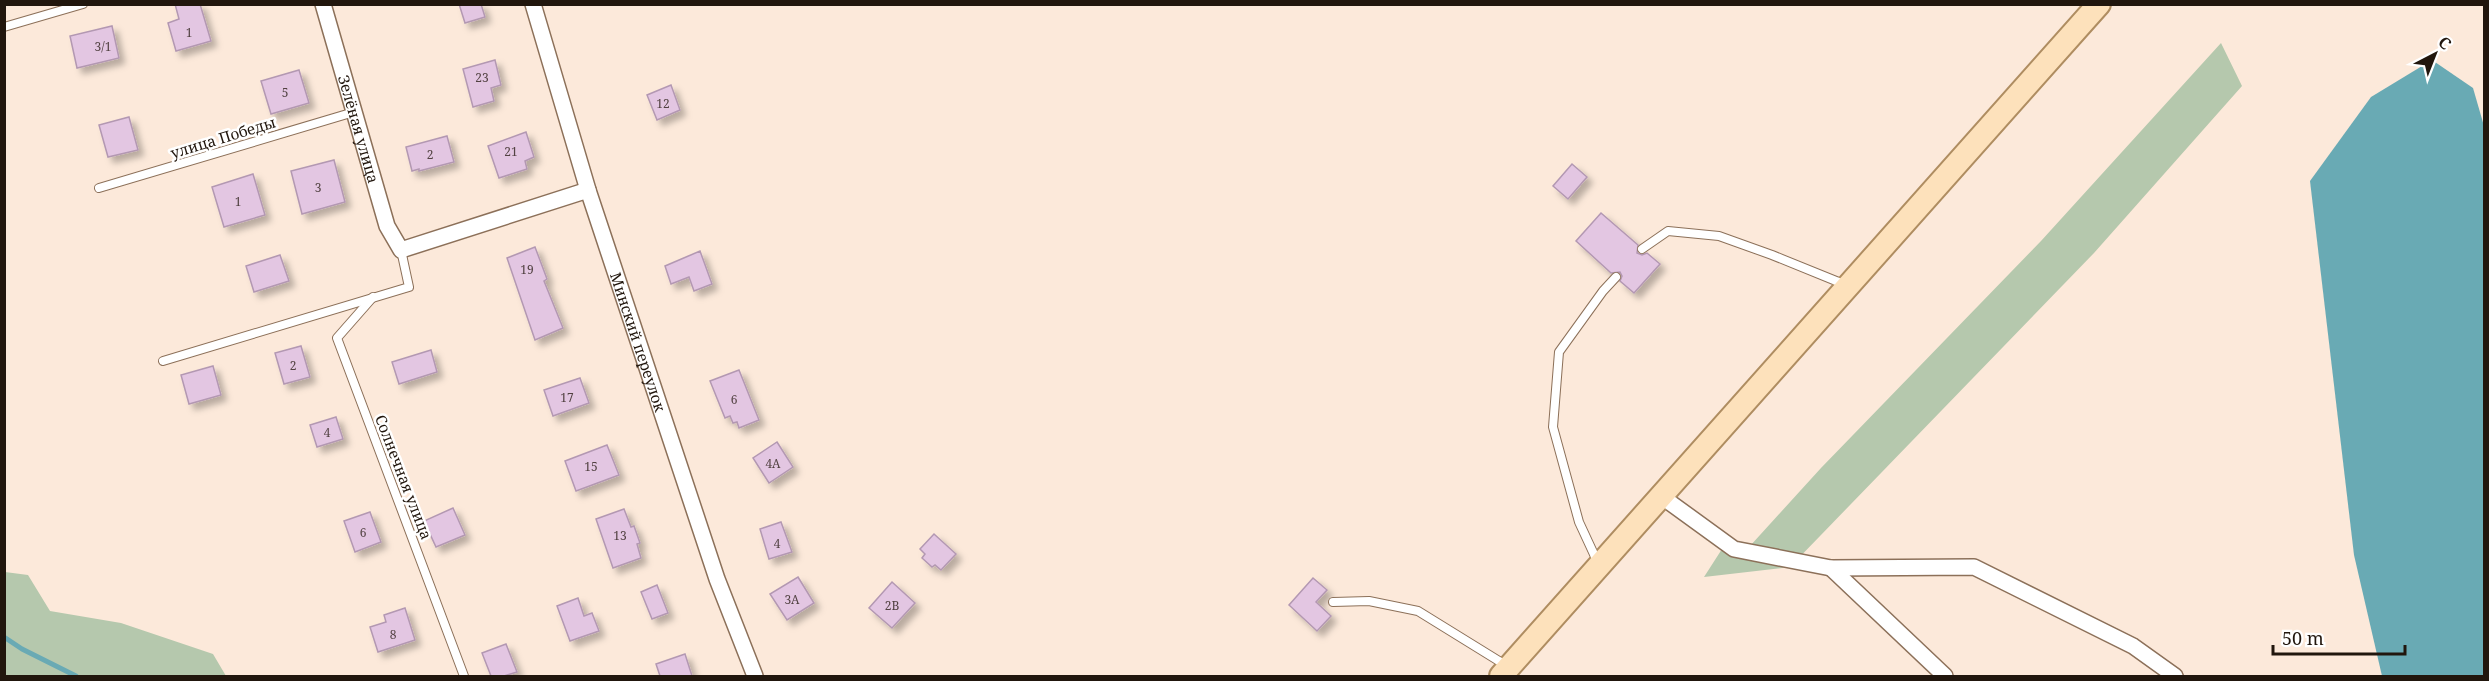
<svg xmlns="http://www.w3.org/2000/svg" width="2489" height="681" font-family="'Noto Serif',serif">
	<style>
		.green { fill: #b5c8ad }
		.water { fill: #69aab4 }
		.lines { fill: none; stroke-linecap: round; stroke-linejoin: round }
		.stream { stroke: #69aab4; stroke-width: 5 }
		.building { fill: #e3c6e2; stroke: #b398b2; stroke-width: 1.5; filter: url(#shadow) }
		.service-casing { stroke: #8c7059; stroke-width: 10 }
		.minor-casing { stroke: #8c7059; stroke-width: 18 }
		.primary-casing { stroke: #af8d61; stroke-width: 26 }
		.service { stroke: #fff; stroke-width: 8 }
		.minor { stroke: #fff; stroke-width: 15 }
		.primary { stroke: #fde1bb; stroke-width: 22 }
		.labels { text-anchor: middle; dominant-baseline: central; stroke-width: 5; stroke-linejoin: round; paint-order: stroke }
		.number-label { font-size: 12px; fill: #524242 }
		.street-label { font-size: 15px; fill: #21160d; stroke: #fff }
	</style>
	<defs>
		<filter id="shadow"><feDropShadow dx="5.5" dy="5.5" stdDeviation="3" flood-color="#0004"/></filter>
	</defs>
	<rect width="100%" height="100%" fill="#fce9da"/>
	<g class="green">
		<path d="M2221,43l21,43 -148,167 -304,314 -86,10 18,-28 18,8 81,-89 220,-227z"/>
		<path d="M5,572l23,3 22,36 71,12 92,31 13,22h-221z"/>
	</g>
	<path class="water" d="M2432,60l41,28 11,38v550h-102l-28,-121 -44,-374 61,-84z"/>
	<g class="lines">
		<path class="stream" d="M4,637l18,12 54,27"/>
	</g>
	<g class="building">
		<path d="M175,4h25l11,37 -35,10 -8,-28 11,-4z"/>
		<path d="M459,4h22l4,13 -20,6z"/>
		<path d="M112,26l7,32 -42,10 -7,-32z"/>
		<path d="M495,60l6,25 -10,3 3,13 -21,6 -10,-38z"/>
		<path d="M299,70l10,33 -38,11 -10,-33z"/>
		<path d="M671,85l9,25 -23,10 -10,-25z"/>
		<path d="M129,117l9,33 -30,7 -9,-32z"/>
		<path d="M526,132l8,25 -9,4 2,8 -28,9 -11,-32z"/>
		<path d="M447,136l7,26 -35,9v-2l-7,2 -6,-24z"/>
		<path d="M334,160l11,42 -43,12 -11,-43z"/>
		<path d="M1572,164l15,13 -19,22 -15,-13z"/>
		<path d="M253,174l12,41 -41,12 -12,-40z"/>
		<path d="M1601,213l37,32 -1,8 5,2 5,-2 13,11 -26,29 -14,-12 2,-5 -2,-4 -9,1 -35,-32z"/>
		<path d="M535,247l12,32 -3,2 19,47 -28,12 -28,-82z"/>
		<path d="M700,251l12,33 -18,7 -5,-14 -18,7 -6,-18z"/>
		<path d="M280,255l9,26 -35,11 -8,-26z"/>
		<path d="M301,346l9,31 -26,7 -9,-31z"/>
		<path d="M431,350l6,22 -38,12 -7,-22z"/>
		<path d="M213,366l8,29 -32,9 -8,-29z"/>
		<path d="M739,370l20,50 -20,8 -2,-6 -4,1 -3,-7 -5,2 -15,-37z"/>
		<path d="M580,378l9,25 -36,13 -9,-26z"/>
		<path d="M336,417l7,22 -26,8 -7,-22z"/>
		<path d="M777,442l16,25 -24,16 -16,-25z"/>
		<path d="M607,445l12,30 -43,16 -11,-30z"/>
		<path d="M453,508l12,27 -29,12 -12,-26z"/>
		<path d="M624,509l7,18 3,-1 6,17 -3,1 4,14 -28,10 -17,-49z"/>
		<path d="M370,512l11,30 -26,10 -11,-31z"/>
		<path d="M781,522l11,30 -23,7 -9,-30z"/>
		<path d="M934,534l22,20 -15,16 -6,-5 -3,2 -10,-9 3,-4 -5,-5z"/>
		<path d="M798,577l16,26 -27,17 -17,-26z"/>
		<path d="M1313,578l14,12 -11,12 15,14 -14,15 -28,-26z"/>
		<path d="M892,582l23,21 -23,25 -23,-20z"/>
		<path d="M657,585l11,28 -16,6 -11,-27z"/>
		<path d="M578,598l6,18 8,-3 7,18 -29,10 -13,-35z"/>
		<path d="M405,608l10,32 -37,12 -8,-25 16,-5 -2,-7z"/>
		<path d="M506,644l11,28 -13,4h-13l-9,-23z"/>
		<path d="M685,654l7,22h-32l-4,-12z"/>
	</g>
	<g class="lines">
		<defs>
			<g id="service">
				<path d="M4,27l79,-23"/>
				<path d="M99,188l255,-76"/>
				<path d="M1642,249l26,-18 51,5 53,19 74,30"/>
				<path d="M373,297l-36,41 127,338"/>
				<path d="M163,361l246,-74 -8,-37"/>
				<path d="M1598,563l-19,-41 -26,-95 6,-75 44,-61 13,-14"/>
				<path d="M1333,602l36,-1 49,10 89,55"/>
			</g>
			<g id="minor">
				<path id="s1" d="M323,4l64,222 14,24 187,-60"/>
				<path id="s2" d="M533,4l55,186 129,389 38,97"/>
				<path d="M1661,496l73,53 97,19 143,-1 159,79 42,30"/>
				<path d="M1831,568l114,108"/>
			</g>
			<path id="primary" d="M1501,676l598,-672"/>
		</defs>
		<use href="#service" class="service-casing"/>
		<use href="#minor" class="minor-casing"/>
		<use href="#primary" class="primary-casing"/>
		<use href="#service" class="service"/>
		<use href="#minor" class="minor"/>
		<use href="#primary" class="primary"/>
	</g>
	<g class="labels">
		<g class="number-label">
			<text x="189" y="32">1</text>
			<text x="103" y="46">3/1</text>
			<text x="482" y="77">23</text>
			<text x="285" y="92">5</text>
			<text x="663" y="103">12</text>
			<text x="511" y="151">21</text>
			<text x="430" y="154">2</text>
			<text x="318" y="187">3</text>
			<text x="238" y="201">1</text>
			<text x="527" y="269">19</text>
			<text x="293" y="365">2</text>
			<text x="567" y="397">17</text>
			<text x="734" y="399">6</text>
			<text x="327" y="432">4</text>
			<text x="773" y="463">4А</text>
			<text x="591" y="466">15</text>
			<text x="363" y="532">6</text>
			<text x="620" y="535">13</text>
			<text x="777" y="543">4</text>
			<text x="792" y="599">3А</text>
			<text x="892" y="605">2В</text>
			<text x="393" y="634">8</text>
		</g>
		<g class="street-label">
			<text stroke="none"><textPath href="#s1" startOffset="130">Зелёная улица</textPath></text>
			<text transform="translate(223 137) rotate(-17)">улица Победы</text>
			<text stroke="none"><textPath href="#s2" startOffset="354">Минский переулок</textPath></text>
			<text transform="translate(404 477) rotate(69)">Солнечная улица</text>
		</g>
	</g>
	<rect width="2489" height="681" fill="none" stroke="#21160d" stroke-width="12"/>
	<g transform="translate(2435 54) rotate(42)" stroke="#ffffff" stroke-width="4.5" paint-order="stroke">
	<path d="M0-4.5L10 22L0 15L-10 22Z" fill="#21160d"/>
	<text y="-9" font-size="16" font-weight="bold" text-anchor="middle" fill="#21160d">С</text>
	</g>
	<path d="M2273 645v9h132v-9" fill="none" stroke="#21160d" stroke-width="3"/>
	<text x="2282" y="645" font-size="18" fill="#21160d" stroke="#ffffff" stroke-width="4.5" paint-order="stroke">50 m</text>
</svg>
